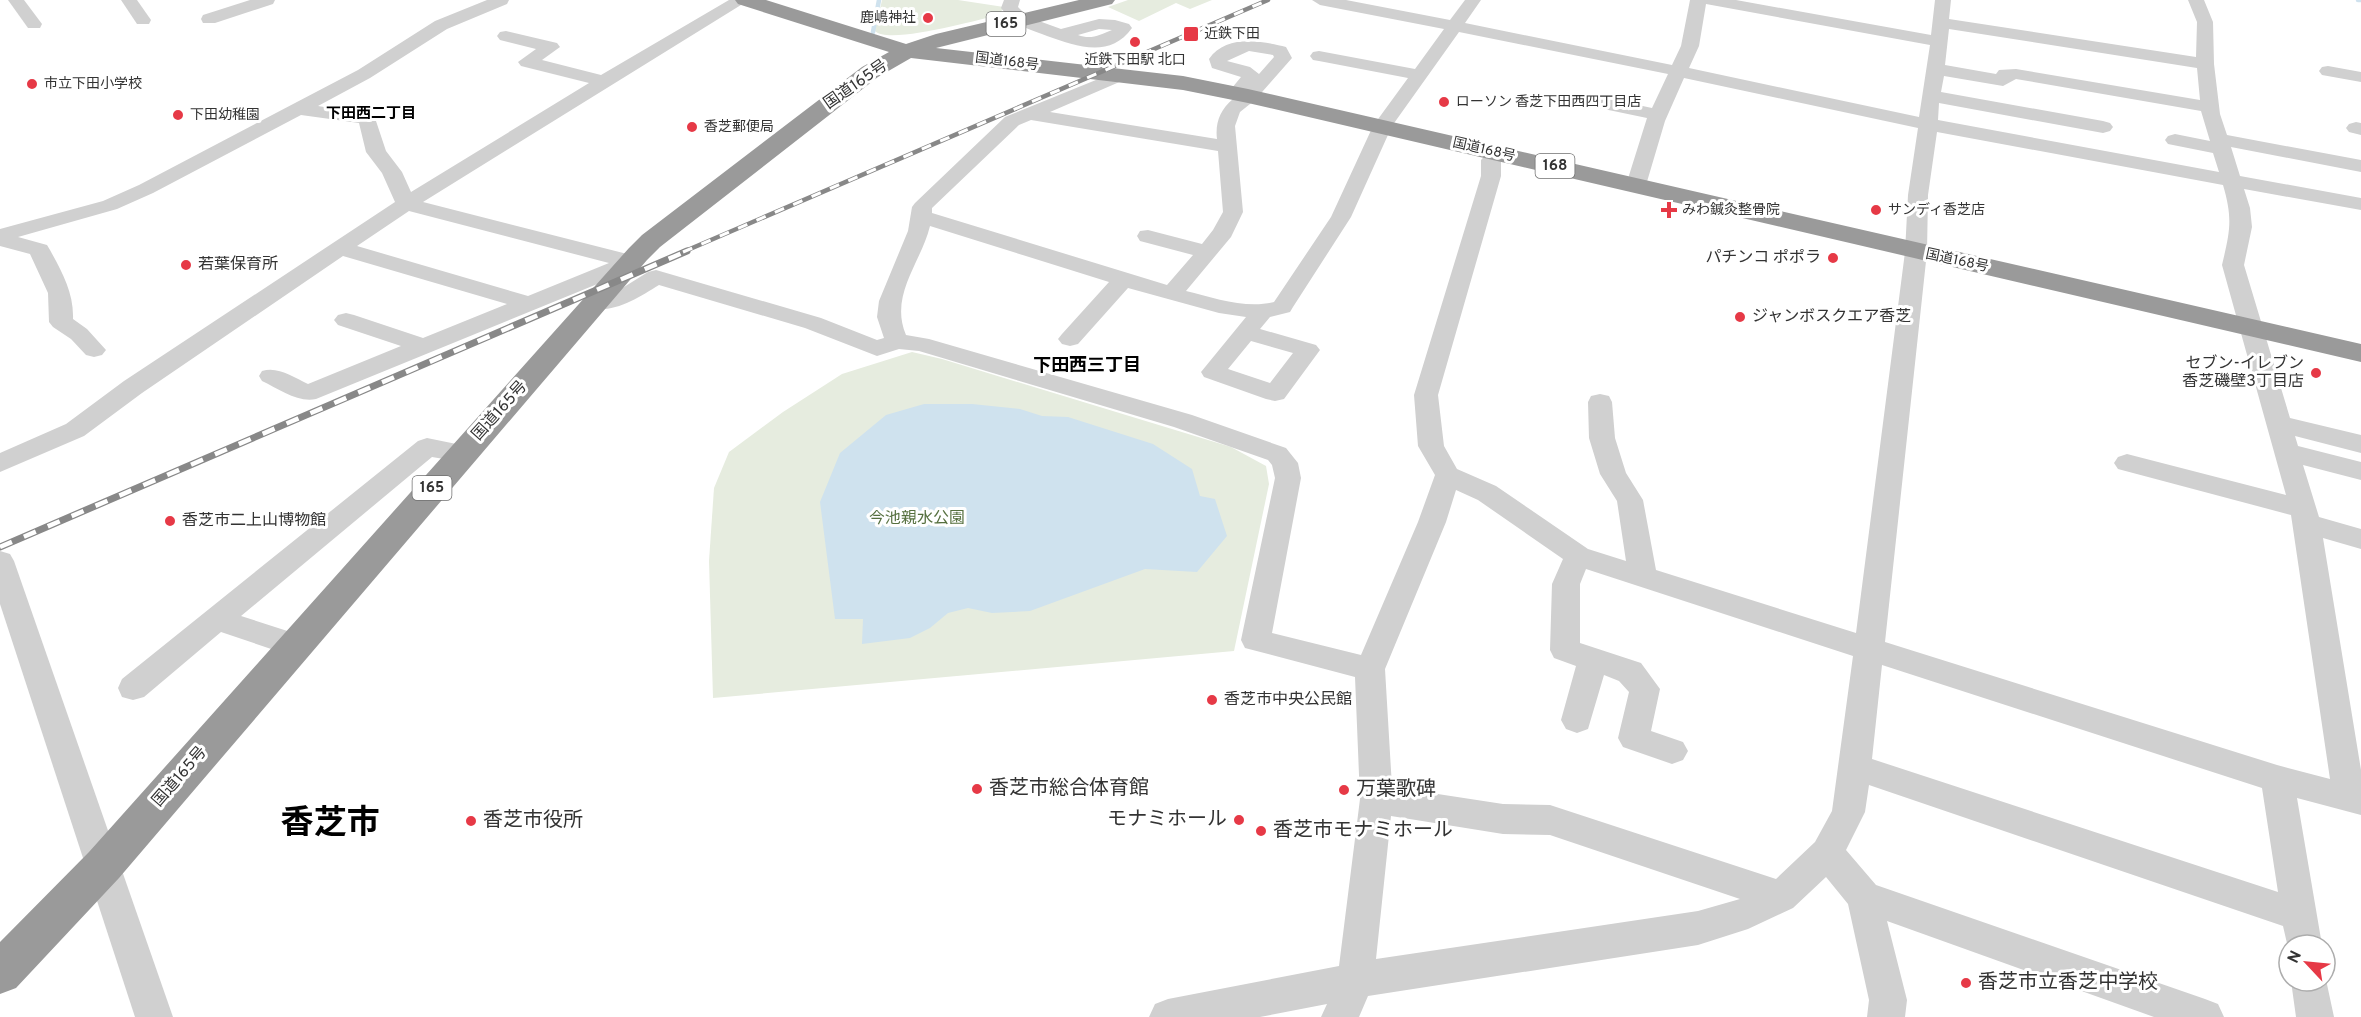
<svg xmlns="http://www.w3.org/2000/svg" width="2361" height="1017" font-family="Overpass,'Noto Sans JP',sans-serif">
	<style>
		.green { fill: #e6ecdf }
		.water { fill: #cfe2ee }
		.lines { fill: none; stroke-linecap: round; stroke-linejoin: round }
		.stream { stroke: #cfe2ee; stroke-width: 4.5 }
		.minor { fill: #d0d0d0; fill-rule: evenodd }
		.highway { fill: #9a9a9a; fill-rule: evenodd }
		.rail-far1-casing { stroke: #888; stroke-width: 4.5 }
		.rail-casing { stroke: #888; stroke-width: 7 }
		.rail-far1 { stroke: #fff; stroke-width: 3; stroke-dasharray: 10; stroke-linecap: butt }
		.rail { stroke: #fff; stroke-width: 4.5; stroke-dasharray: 13; stroke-linecap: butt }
		.poi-dot { fill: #e63946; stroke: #fff; stroke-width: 2 }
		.labels { text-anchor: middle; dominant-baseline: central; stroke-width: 6; stroke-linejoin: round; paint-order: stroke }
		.far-poi-label { font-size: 14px; fill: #333; stroke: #fff; text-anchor: start }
		.far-street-label { font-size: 14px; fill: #333; stroke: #fff }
		.shield { fill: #fff; stroke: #707070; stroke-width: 1.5 }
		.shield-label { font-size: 15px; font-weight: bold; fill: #333 }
		.far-neighbourhood-label { font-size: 15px; font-weight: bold; fill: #000; stroke: #fff }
		.street-label { font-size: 16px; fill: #333; stroke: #fff }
		.poi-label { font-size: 16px; fill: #333; stroke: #fff; text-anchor: start }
		.park-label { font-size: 16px; fill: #56703f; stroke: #fff }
		.neighbourhood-label { font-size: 18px; font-weight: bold; fill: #000; stroke: #fff }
		.near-poi-label { font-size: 20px; fill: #333; stroke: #fff; text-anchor: start }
		.near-town-label { font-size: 33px; font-weight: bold; fill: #000; stroke: #fff }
	</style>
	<rect width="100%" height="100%" fill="#fff"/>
	<g class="green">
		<path d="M882,0h76l46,7 -5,8c-22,5 -110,30 -124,16z"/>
		<path d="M1128,0h84l-22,9 -14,-6 -37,18 -31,-14z"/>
		<path d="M912,352l30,7 289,88 35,19 3,18 -35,167 -521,47 -4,-137 5,-73 15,-36 54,-40 59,-38z"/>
	</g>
	<path class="water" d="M924,404h48l48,5 22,7 26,1 85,27 39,25 8,27 15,3 12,37 -30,36 -52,-3 -115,42 -38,2 -24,-5 -20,5 -18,15 -20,10 -48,6 1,-25h-28l-15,-117 20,-49 46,-38z"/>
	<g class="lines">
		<g class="stream">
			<path d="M2358,0h3"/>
			<path d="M873,32l6,-32"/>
		</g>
		<g class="minor">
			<path d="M8,0h16l18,24 -2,4h-12z"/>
			<path d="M121,0h16l14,20 -2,4h-12z"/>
			<path d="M250,0h25l-2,4 -58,19h-12l-2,-4 2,-4z"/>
			<path d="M487,0h22l-2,4 -60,25 -77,49 -52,28 56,9 12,36 16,21 9,20 178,-109 -68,-17 -3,-4 18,-13 -36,-9 -3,-4 3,-4 6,-1 51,12 3,4 -18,13 59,15 128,-75h20l-326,202 216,55 3,5 -3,5 -323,132c-18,4 -37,-10 -54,-18l-3,-5 3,-5c16,-5 31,6 46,13l93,-38 -63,-21 -4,-5 4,-5 8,-2 8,2 69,23 84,-34 -164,-48 -201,137 -58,43 -84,36v-19l66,-29 58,-43 271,-179 -13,-29 -16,-21 -7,-29 -58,-8 -148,78 -36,16 -99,28 29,8 3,5c12,22 24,43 23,69l14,10 19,21 -4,5 -8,2 -8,-2 -15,-16 -18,-12 -4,-5 -1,-29 -18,-39 -30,-8v-17l103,-28 36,-16 219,-115 77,-49zM409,211l200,52 -81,33 -171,-50z"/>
			<path d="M1004,0h16l-2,7 10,10 33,12 38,-10 16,1 14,4 3,4c-22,31 -56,18 -85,8 -19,-7 -34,-11 -46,-28zM1099,29l13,1c-12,5 -21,10 -34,5z"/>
			<path d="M1312,0h34l104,20 15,-20h16l-16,23 207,42 9,-19 9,-46h46l195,35 4,-35h16l-2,19 247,38 1,-35 -9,-22h16l9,22 1,42 6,50 7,21 134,25v12l-130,-25 9,29 121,22v12l-117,-21 6,19 2,19 -8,38 46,153 71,17v18l-66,-17 3,10 63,16v18l-58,-15 16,52 42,12v20l-38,-11 38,232v45l-64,-17 25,147h-33v7l-6,-26 -414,-141 -4,27 -19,38 30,35 329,114 13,5 6,13h-70l-267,-96 20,79 -2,17h-38l2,-17 -21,-96 -22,-27 -33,31 -45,21 -50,16 -330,51 -9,21h-38l6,-13 -67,13h-111l6,-13 13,-5 171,-33 21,-167 -5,-122 -110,-29 -4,-8 34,-162 -3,-13 -4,-5 -94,-33 -255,-76 -20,-2 -22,7 -72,-28 -146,-43c-21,13 -45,29 -71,23l-3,-5 3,-5 28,-6 32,-20 8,-2 165,48 56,22 7,-2 -7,-21 2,-16 29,-70 4,-24 3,-4 90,-86 113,-46 6,1 3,4 -3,4 -74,32 167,27c-2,-16 3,-29 16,-40l-6,-5 14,-17 -29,-9 -3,-9c17,-25 53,-18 77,-12l6,11 -37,42 -15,12 -5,14 8,86 -12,25 -45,54c28,7 60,18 88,11l57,-85 42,-91 35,-48 -89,-17 -6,-1 -3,-4 3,-4 6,-1 96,18 29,-40 -124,-24zM1706,4l224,41 -11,72 -230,-49 10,-22zM1949,29l248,39 3,32 -184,-31 -17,1 -3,4 -51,-9zM1459,32l209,42 -16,34 -75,-16 -7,2 -2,4 2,4 77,16 -21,67 3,4h14l3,-4 19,-64 19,-43 234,50 -10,67 -3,57 -49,381 -200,-63 -13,-70 -17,-27 -11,-35 -3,-36 -3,-6 -9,-2 -9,2 -3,6 1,36 11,36 17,27 9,60 -38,-12 -92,-63 -39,-17 -13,-23 -6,-51 63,-219v-15l7,-8 -3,-4h-14l-10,11v16l-67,219 4,51 17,29 -17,47 -57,133 -89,-22 29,-155 -3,-15 -12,-15 -94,-33 -263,-76 -23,-4c-17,-40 15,-72 24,-109l179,56 -47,52 -4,5 4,5 8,2 8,-2 50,-56 91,25 27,4 -45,55 3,5 62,22 9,2 9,-2 36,-49 -4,-5 -56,-16 10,-12 20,-5 3,-5 58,-90 41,-91zM1249,51l24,4 1,2 -15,17 -9,-7 -23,-6zM1944,76l59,10 13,-7 185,32 9,30 -35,-7 -7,2 -3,4 3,4 45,9 6,19 -281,-52 1,-17 164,30 7,-2 3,-4 -3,-4 -7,-2 -162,-29zM1031,120l187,31 5,61 -10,18 -11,14 -54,-14 -8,1 -3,5 3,5 53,14 -26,30 -235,-72v-5l87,-83zM1937,132l286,53c10,34 7,46 -1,80l64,230 -159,-41 -9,3 -4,6 4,6 173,46 39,264 -53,-14 -392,-123 42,-390 1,-57zM1251,341l42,12 -23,30 -42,-14zM1456,490l22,10 85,59 -11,25 -2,66 4,8 22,8 -15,54 5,9 11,4 11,-4 16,-54 15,6 10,11 -11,46 5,9 49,17 11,-4 5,-9 -5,-9 -32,-11 9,-42 -19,-26 -61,-20v-59l6,-15 267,87 -21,155 -17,31 -39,37 -226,-74 -47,-1 -111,-17 -7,-118 61,-147zM1882,665l380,123 16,104 -406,-133zM1391,816l112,18 47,1 190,64 -42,12 -322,48z"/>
			<path d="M2328,66l33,6v10l-39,-7 -3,-4 3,-4z"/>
			<path d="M2356,122l5,1v12l-12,-3 -3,-4 3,-4z"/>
			<path d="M427,438l44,9 4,6 -4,6 -9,3 -30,-5 -191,159 65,21 4,8 -4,8 -11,4 -74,-25 -77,65 -11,3 -11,-3 -4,-9 4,-9 296,-238z"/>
			<path d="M0,551l10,3 4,7 159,456h-38l-135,-413z"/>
			<path d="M2325,975l9,42h-38l-5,-36h34z"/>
		</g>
		<path class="highway" d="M735,0h31l140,44 30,-10 143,-34h36l-3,4 -176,44 247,28 65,13 1113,255v18l-1113,-259 -65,-13 -272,-32 -33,19 -218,170 -13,13 -528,618 -103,110 -16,6v-52l89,-90 540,-604 13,-13 220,-168 27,-15 -151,-48z"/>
		<defs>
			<path id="rail-far1" d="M683,252l585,-252"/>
			<path id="rail" d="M0,547l687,-296"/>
		</defs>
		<use href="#rail-far1" class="rail-far1-casing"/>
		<use href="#rail" class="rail-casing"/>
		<use href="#rail-far1" class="rail-far1"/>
		<use href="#rail" class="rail"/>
	</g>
	<g class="poi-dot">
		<circle cx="928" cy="18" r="6"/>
		<rect x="1183" y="26" width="16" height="16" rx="3"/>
		<circle cx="1135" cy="42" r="6"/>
		<circle cx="32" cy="84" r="6"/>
		<circle cx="1444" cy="102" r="6"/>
		<circle cx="178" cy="115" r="6"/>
		<circle cx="692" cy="127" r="6"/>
		<path d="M1666 201h6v6h6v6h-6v6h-6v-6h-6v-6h6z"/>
		<circle cx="1876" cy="210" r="6"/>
		<circle cx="1833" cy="258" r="6"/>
		<circle cx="186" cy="265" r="6"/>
		<circle cx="1740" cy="317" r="6"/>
		<circle cx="2316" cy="373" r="6"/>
		<circle cx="170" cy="521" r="6"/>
		<circle cx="1212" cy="700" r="6"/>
		<circle cx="977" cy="789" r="6"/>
		<circle cx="1344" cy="790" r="6"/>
		<circle cx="1239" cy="820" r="6"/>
		<circle cx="471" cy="821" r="6"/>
		<circle cx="1261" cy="831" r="6"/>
		<circle cx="1966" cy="983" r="6"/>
	</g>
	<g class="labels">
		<g class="far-poi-label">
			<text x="916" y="18" text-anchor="end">鹿嶋神社</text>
			<text x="1204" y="34">近鉄下田</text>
			<text x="1135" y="60" text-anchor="middle">近鉄下田駅 北口</text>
			<text x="44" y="84">市立下田小学校</text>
			<text x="1456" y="102">ローソン 香芝下田西四丁目店</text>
			<text x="190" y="115">下田幼稚園</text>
			<text x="704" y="127">香芝郵便局</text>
			<text x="1682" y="210">みわ鍼灸整骨院</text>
			<text x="1888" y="210">サンディ香芝店</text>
		</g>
		<g class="far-street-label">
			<text transform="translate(1007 62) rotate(7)">国道168号</text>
			<text transform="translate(1484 150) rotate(13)">国道168号</text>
			<text transform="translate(1957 261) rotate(12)">国道168号</text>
		</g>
		<g class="shield">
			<rect x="986.5" y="12" width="39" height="24" rx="4.5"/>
			<rect x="1535.5" y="154" width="39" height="24" rx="4.5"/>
			<rect x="412.5" y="476" width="39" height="24" rx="4.5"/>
		</g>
		<g class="shield-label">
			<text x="1006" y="24">165</text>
			<text x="1555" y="166">168</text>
			<text x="432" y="488">165</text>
		</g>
		<g class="far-neighbourhood-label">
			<text x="371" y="114">下田西二丁目</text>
		</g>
		<g class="street-label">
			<text transform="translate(856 85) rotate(-35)">国道165号</text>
			<text transform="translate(500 411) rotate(-48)">国道165号</text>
			<text transform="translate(180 777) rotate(-49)">国道165号</text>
		</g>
		<g class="poi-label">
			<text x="1821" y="258" text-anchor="end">パチンコ ポポラ</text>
			<text x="198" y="265">若葉保育所</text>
			<text x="1752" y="317">ジャンボスクエア香芝</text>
			<text x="2304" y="364" text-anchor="end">セブン-イレブン<tspan x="2304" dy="18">香芝磯壁3丁目店</tspan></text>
			<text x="182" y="521">香芝市二上山博物館</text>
			<text x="1224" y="700">香芝市中央公民館</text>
		</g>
		<g class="park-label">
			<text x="917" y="519">今池親水公園</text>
		</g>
		<g class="neighbourhood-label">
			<text x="1087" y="366">下田西三丁目</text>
		</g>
		<g class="near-poi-label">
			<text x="989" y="789">香芝市総合体育館</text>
			<text x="1356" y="790">万葉歌碑</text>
			<text x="1227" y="820" text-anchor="end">モナミホール</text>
			<text x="483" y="821">香芝市役所</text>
			<text x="1273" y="831">香芝市モナミホール</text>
			<text x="1978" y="983">香芝市立香芝中学校</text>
		</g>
		<g class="near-town-label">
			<text x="330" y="825">香芝市</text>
		</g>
	</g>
	<g transform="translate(2307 963) rotate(296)"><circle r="28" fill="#ffffff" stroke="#adadad" stroke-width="1.5"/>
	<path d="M0-4.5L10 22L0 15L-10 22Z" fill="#e63946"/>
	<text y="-9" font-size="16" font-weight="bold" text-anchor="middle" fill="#333333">N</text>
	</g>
</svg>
